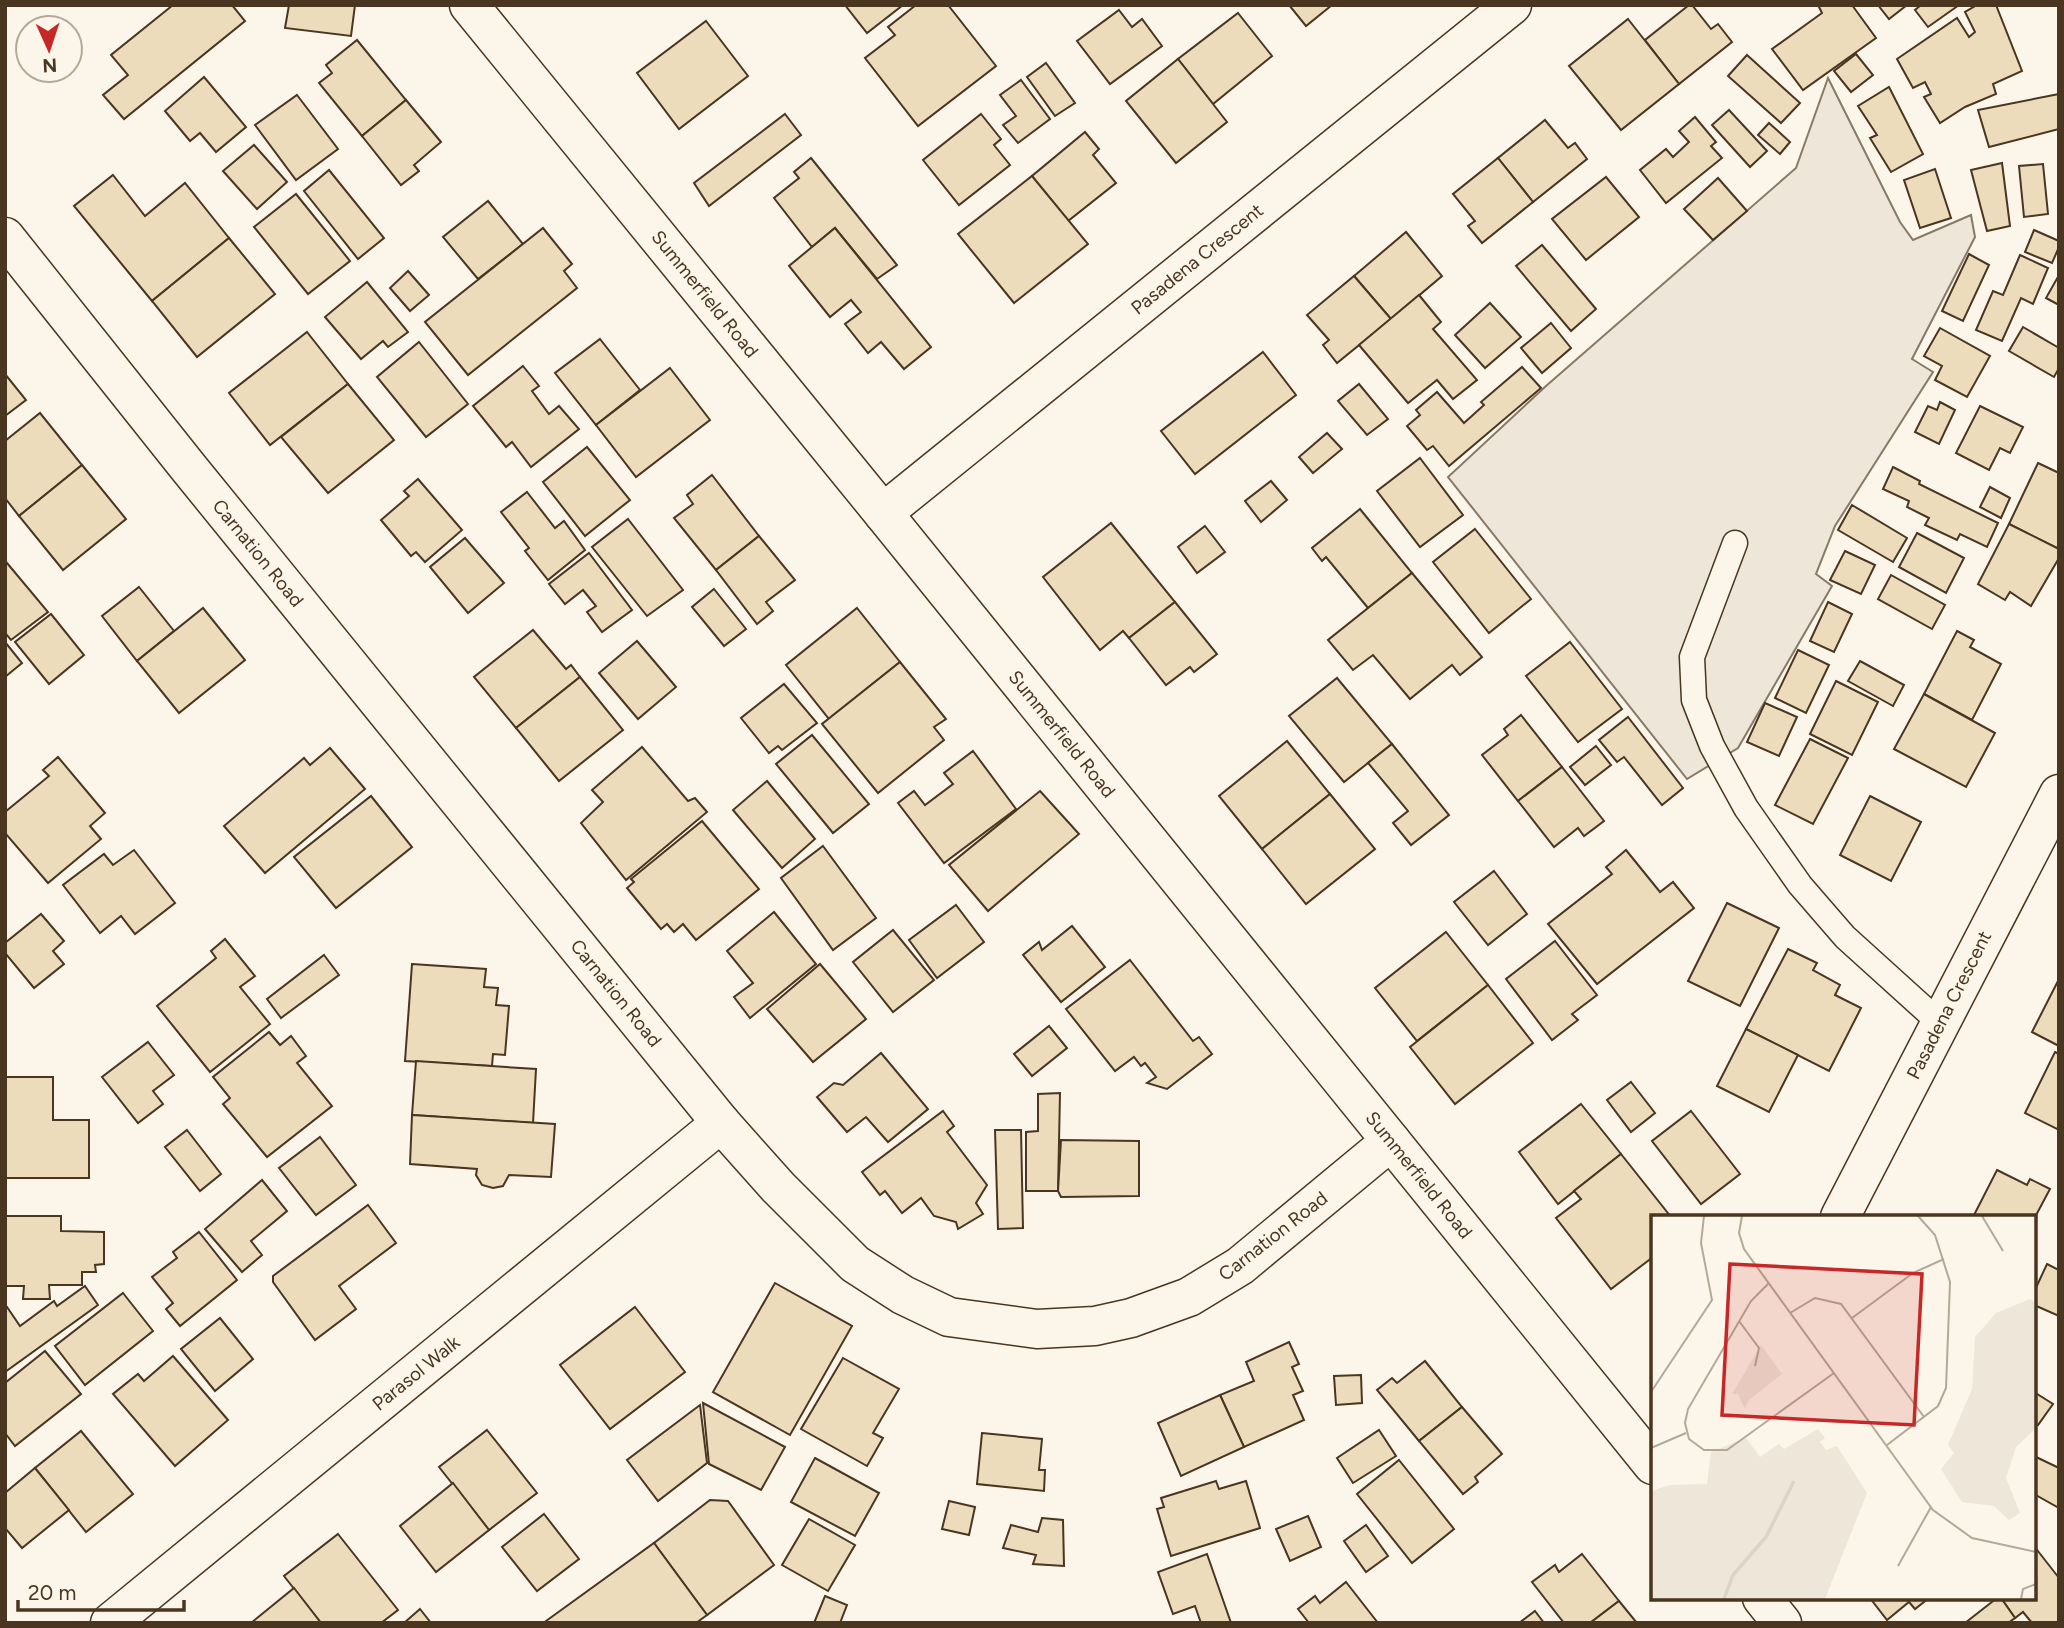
<svg xmlns="http://www.w3.org/2000/svg" width="2064" height="1628" font-family="Figtree,sans-serif">
	<style>
		.green { fill: #ede6d9; stroke: #887966; stroke-width: 2 }
		.building { fill: #ecdcbc; stroke: #4a3520; stroke-width: 2 }
		.lines { fill: none; stroke-linecap: round; stroke-linejoin: round }
		.service-casing { stroke: #4a3520; stroke-width: 27 }
		.minor-casing { stroke: #4a3520; stroke-width: 41 }
		.service { stroke: #fbf6e9; stroke-width: 24 }
		.minor { stroke: #fbf6e9; stroke-width: 38 }
		.labels { text-anchor: middle; dominant-baseline: central; stroke-width: 5; stroke-linejoin: round; paint-order: stroke }
		.street-label { font-size: 19px; fill: #4a3520; stroke: #fbf6e9 }
		.inset-river { fill: none; stroke: #dcd4c6; stroke-width: 3.5 }
		.inset-road { fill: none; stroke: #b4a999; stroke-width: 2 }
		.view { fill: #c62828; fill-opacity: 0.15; stroke: #c62828; stroke-width: 3.5 }
		.inset-edge { fill: none; stroke: #4a3520; stroke-width: 3.5 }
	</style>
	<rect width="100%" height="100%" fill="#fbf6e9"/>
	<path class="green" d="M1828,78l72,144 13,18 58,-25 4,22 -63,122 21,13 -98,154 -19,48 16,12 -94,162 -51,31 -239,-302 98,-91 250,-218z"/>
	<g class="building">
		<path d="M173,5h59l13,16 -121,98 -21,-24 25,-20 -17,-20z"/>
		<path d="M289,5h66l-4,31 -66,-8z"/>
		<path d="M845,5h58l-36,28z"/>
		<path d="M916,5h32l48,61 -78,60 -53,-68 30,-23 -7,-8z"/>
		<path d="M1289,5h43l-26,21z"/>
		<path d="M1689,5h3l19,24 7,-5 14,18 -53,42 -34,-44z"/>
		<path d="M1852,5l24,33 -73,52 -31,-41 50,-36 -4,-8z"/>
		<path d="M1878,5h29l-18,14z"/>
		<path d="M1921,5h38l-31,22 -13,-17z"/>
		<path d="M1977,5h19l26,66 -29,13 3,10 -31,13 -25,16 -16,-26 7,-3 -6,-12 -12,6 -16,-29 60,-41 12,19 6,-5 -10,-20z"/>
		<path d="M1119,10l13,17 10,-8 20,27 -52,38 -33,-43z"/>
		<path d="M1238,13l34,43 -59,48 -35,-45z"/>
		<path d="M1628,19l51,65 -58,46 -52,-64z"/>
		<path d="M706,21l42,55 -69,53 -42,-56z"/>
		<path d="M357,40l49,60 -44,36 -43,-53 13,-10 -6,-8z"/>
		<path d="M1856,54l17,21 -22,17 -17,-21z"/>
		<path d="M1747,55l53,48 -19,20 -53,-47z"/>
		<path d="M1178,59l49,63 -51,41 -50,-62z"/>
		<path d="M1046,63l29,40 -20,13 -28,-39z"/>
		<path d="M204,77l42,50 -30,25 -16,-19 -10,8 -25,-30z"/>
		<path d="M1021,80l29,39 -32,24 -15,-18 13,-9 -16,-21z"/>
		<path d="M1889,87l34,67 -32,18 -21,-34 7,-3 -19,-29z"/>
		<path d="M2059,94v35l-70,18 -11,-37z"/>
		<path d="M297,95l41,54 -42,31 -41,-55z"/>
		<path d="M406,100l35,42 -27,23 5,6 -18,14 -39,-49z"/>
		<path d="M1729,110l38,41 -17,16 -38,-42z"/>
		<path d="M785,114l16,21 -92,71 -15,-23z"/>
		<path d="M981,114l20,25 -7,6 16,20 -51,40 -36,-45z"/>
		<path d="M1695,117l21,25 -5,4 11,12 -56,45 -26,-33 26,-21 7,8 16,-15 -10,-11z"/>
		<path d="M1545,120l23,28 7,-5 12,16 -54,43 -35,-44z"/>
		<path d="M1769,123l21,19 -10,12 -22,-19z"/>
		<path d="M1085,132l14,17 -6,6 23,28 -48,38 -36,-45z"/>
		<path d="M254,145l33,37 -30,27 -34,-38z"/>
		<path d="M811,158l86,107 -20,14 -42,-51 -23,19 -38,-49 25,-20 -5,-6z"/>
		<path d="M1498,158l35,44 -51,41 -14,-17 7,-5 -22,-27z"/>
		<path d="M2002,163l8,63 -23,5 -16,-61z"/>
		<path d="M2043,164l5,50 -24,3 -5,-51z"/>
		<path d="M1935,169l16,49 -31,10 -16,-48z"/>
		<path d="M329,170l55,68 -26,21 -54,-68z"/>
		<path d="M113,175l32,41 40,-33 44,55 -77,63 -78,-95z"/>
		<path d="M1032,176l56,68 -74,59 -56,-69z"/>
		<path d="M1606,177l33,40 -53,43 -34,-41z"/>
		<path d="M1718,178l29,33 -34,29 -29,-31z"/>
		<path d="M296,194l54,67 -42,33 -54,-67z"/>
		<path d="M488,201l35,43 -45,35 -35,-42z"/>
		<path d="M543,228l29,36 -8,7 13,17 -109,87 -43,-53z"/>
		<path d="M835,228l96,119 -27,22 -23,-27 -13,11 -23,-29 16,-12 -10,-12 -21,17 -41,-51z"/>
		<path d="M2034,230l25,11v6l-7,16 -27,-11z"/>
		<path d="M1406,232l36,44 -51,43 -37,-43z"/>
		<path d="M229,238l46,56 -78,63 -45,-56z"/>
		<path d="M1542,245l54,64 -25,22 -55,-65z"/>
		<path d="M1969,254l20,11 -26,56 -21,-10z"/>
		<path d="M2020,255l28,13 -15,36 -12,-6 -19,43 -26,-11 17,-39 10,4z"/>
		<path d="M408,271l21,24 -19,16 -20,-23z"/>
		<path d="M2059,275v30l-13,-7z"/>
		<path d="M1354,276l37,43 -54,44 -14,-18 6,-5 -22,-25z"/>
		<path d="M367,282l41,50 -20,15 -5,-6 -22,18 -36,-42z"/>
		<path d="M1419,295l22,27 -8,7 44,51 -24,19 -16,-19 -29,23 -49,-58z"/>
		<path d="M1490,303l31,34 -36,31 -30,-33z"/>
		<path d="M1551,323l20,25 -29,25 -21,-25z"/>
		<path d="M2023,327l36,21v20l-5,9 -45,-26z"/>
		<path d="M1940,328l50,28 -23,41 -32,-17 7,-14 -18,-10z"/>
		<path d="M307,332l41,52 -78,61 -41,-52z"/>
		<path d="M600,339l40,51 -44,35 -41,-52z"/>
		<path d="M419,342l49,62 -42,33 -49,-60z"/>
		<path d="M1263,352l33,43 -101,79 -34,-43z"/>
		<path d="M523,366l16,20 -7,5 17,23 10,-8 20,23 -48,38 -19,-25 -6,5 -33,-41z"/>
		<path d="M1522,367l19,21 -92,78 -16,-20 -6,4 -20,-24 13,-11 -4,-5 21,-18 27,31 20,-18 -3,-3z"/>
		<path d="M670,368l40,52 -74,57 -40,-52z"/>
		<path d="M5,374l21,26 -21,16z"/>
		<path d="M348,384l46,56 -66,53 -47,-56z"/>
		<path d="M1359,384l29,35 -21,16 -29,-34z"/>
		<path d="M1940,402l15,8 -16,34 -24,-12 13,-26 9,4z"/>
		<path d="M1980,406l43,21 -13,26 -10,-5 -11,22 -33,-17z"/>
		<path d="M40,413l42,52 -63,51 -14,-18v-57z"/>
		<path d="M1327,433l15,16 -29,24 -14,-16z"/>
		<path d="M587,447l43,53 -45,36 -42,-54z"/>
		<path d="M1420,458l43,57 -43,32 -43,-56z"/>
		<path d="M2038,463l21,10v76l-50,-25z"/>
		<path d="M82,465l44,54 -63,51 -44,-54z"/>
		<path d="M1893,467l27,14 -1,3 79,39 -11,24 -27,-13 -3,6 -32,-15 4,-7 -22,-11 2,-6 -26,-12z"/>
		<path d="M712,475l47,61 -43,34 -42,-52 19,-14 -6,-9z"/>
		<path d="M418,479l44,51 -37,32 -9,-10 -5,4 -30,-36 28,-24 -5,-5z"/>
		<path d="M1271,481l16,19 -26,22 -16,-21z"/>
		<path d="M1990,487l20,11 -9,20 -21,-11z"/>
		<path d="M527,492l28,36 9,-7 21,29 -37,30 -23,-29 4,-3 -28,-36z"/>
		<path d="M1852,505l55,33 -14,24 -55,-32z"/>
		<path d="M1360,509l52,64 -44,35 -42,-51 -4,4 -10,-13z"/>
		<path d="M628,519l55,71 -36,26 -55,-69z"/>
		<path d="M1111,523l64,79 -46,36 -6,-7 -23,19 -57,-73z"/>
		<path d="M2009,524l50,25v9l-28,48 -21,-14 -5,8 -27,-16z"/>
		<path d="M1205,526l20,26 -28,21 -19,-26z"/>
		<path d="M1475,529l56,70 -42,34 -56,-71z"/>
		<path d="M1917,533l47,25 -18,35 -47,-26z"/>
		<path d="M759,536l36,44 -29,22 7,9 -16,13 -41,-54z"/>
		<path d="M465,538l39,45 -36,30 -38,-46z"/>
		<path d="M1845,551l30,14 -14,29 -31,-14z"/>
		<path d="M589,553l43,57 -30,22 -15,-20 9,-6 -13,-16 -18,14 -16,-20z"/>
		<path d="M7,563l41,49 -37,28 -6,-7v-68z"/>
		<path d="M1412,573l70,84 -22,18 -8,-10 -42,34 -37,-44 -20,15 -25,-30z"/>
		<path d="M1891,575l54,30 -13,24 -54,-30z"/>
		<path d="M139,587l35,44 -37,30 -35,-45z"/>
		<path d="M714,589l32,40 -22,17 -32,-39z"/>
		<path d="M1175,602l42,52 -23,18 -4,-5 -24,18 -37,-47z"/>
		<path d="M1828,602l24,12 -18,38 -24,-11z"/>
		<path d="M203,608l42,52 -66,53 -42,-52z"/>
		<path d="M857,608l43,54 -71,57 -43,-54z"/>
		<path d="M51,614l33,41 -35,29 -34,-42z"/>
		<path d="M533,630l33,39 5,-4 9,12 -64,51 -42,-51z"/>
		<path d="M1957,631l17,9 -4,7 31,17 -29,56 -48,-26z"/>
		<path d="M637,641l39,46 -38,32 -39,-46z"/>
		<path d="M5,642l17,21 -17,14z"/>
		<path d="M1570,642l52,67 -44,33 -52,-66z"/>
		<path d="M1798,650l31,15 -23,48 -31,-15z"/>
		<path d="M1860,661l44,24 -11,21 -45,-25z"/>
		<path d="M900,662l46,57 -12,8 10,13 -66,53 -56,-69z"/>
		<path d="M580,677l43,53 -64,51 -43,-53z"/>
		<path d="M1337,678l55,66 -48,38 -55,-66z"/>
		<path d="M1836,681l42,21 -26,53 -42,-21z"/>
		<path d="M784,684l33,39 -35,27 -4,-4 -9,7 -28,-35z"/>
		<path d="M1924,694l71,39 -29,54 -72,-38z"/>
		<path d="M1765,703l32,14 -18,39 -32,-14z"/>
		<path d="M1521,715l41,52 -44,34 -36,-46 26,-20 -4,-6z"/>
		<path d="M1628,717l55,71 -21,17 -38,-48 -7,5 -18,-22z"/>
		<path d="M812,735l57,69 -36,29 -57,-69z"/>
		<path d="M1810,739l38,19 -35,66 -38,-19z"/>
		<path d="M1287,741l43,53 -68,55 -43,-53z"/>
		<path d="M1392,744l57,71 -38,30 -18,-22 15,-12 -40,-48z"/>
		<path d="M1596,746l15,19 -26,20 -15,-18z"/>
		<path d="M642,747l46,54 7,-3 12,14 -81,68 -45,-57 22,-21 -11,-12z"/>
		<path d="M330,748l35,41 -100,84 -41,-47 80,-68 6,7z"/>
		<path d="M973,751l43,58 -72,54 -46,-60 16,-12 11,14 28,-21 -9,-11z"/>
		<path d="M58,757l47,56 -15,13 11,13 -53,44 -43,-50v-21l44,-36 -6,-6z"/>
		<path d="M1562,767l42,54 -20,15 -6,-8 -24,19 -36,-46z"/>
		<path d="M767,781l48,58 -33,29 -49,-58z"/>
		<path d="M1040,791l39,43 -91,77 -39,-46z"/>
		<path d="M1330,794l45,55 -69,55 -44,-55z"/>
		<path d="M371,796l41,51 -76,61 -42,-51z"/>
		<path d="M1870,796l51,26 -30,59 -51,-26z"/>
		<path d="M702,821l57,68 -63,51 -13,-16 -9,8 -7,-8 -6,5 -34,-41 7,-6 -3,-3z"/>
		<path d="M823,846l53,72 -43,32 -52,-72z"/>
		<path d="M134,850l41,53 -40,31 -14,-18 -21,17 -37,-48 41,-31 9,11z"/>
		<path d="M1626,850l34,42 13,-10 21,26 -97,76 -49,-60 64,-50 -6,-7z"/>
		<path d="M1494,871l33,43 -39,31 -34,-43z"/>
		<path d="M1727,903l52,25 -39,78 -52,-25z"/>
		<path d="M956,905l28,37 -47,36 -28,-38z"/>
		<path d="M774,912l42,52 -66,54 -16,-21 19,-14 -26,-32z"/>
		<path d="M41,914l23,27 -11,10 11,13 -30,24 -29,-35v-10z"/>
		<path d="M1072,926l33,41 -44,35 -38,-47 16,-13 3,8z"/>
		<path d="M893,930l41,50 -41,32 -40,-50z"/>
		<path d="M1446,932l42,53 -71,56 -42,-53z"/>
		<path d="M225,939l30,37 -15,11 30,37 -60,48 -53,-66 59,-48 -5,-7z"/>
		<path d="M1555,941l42,54 -25,19 6,6 -26,20 -46,-61z"/>
		<path d="M1788,949l29,14 -4,7 27,15 -5,10 26,13 -32,63 -83,-42z"/>
		<path d="M324,955l15,20 -58,43 -14,-19z"/>
		<path d="M1130,960l63,81 6,-4 13,17 -45,35 -20,-6 9,-6 -11,-14 -4,3 -7,-9 -19,14 -49,-62z"/>
		<path d="M412,964l74,5 -2,18 14,1 -2,17 13,1 -4,49 -12,-1 -1,12 -87,-5z"/>
		<path d="M820,964l46,55 -53,43 -46,-53z"/>
		<path d="M2059,979v67l-27,-14z"/>
		<path d="M1488,985l45,58 -78,61 -45,-57z"/>
		<path d="M1049,1026l18,22 -35,28 -18,-22z"/>
		<path d="M1746,1029l52,26 -29,57 -52,-26z"/>
		<path d="M269,1032l11,13 11,-9 15,20 -9,7 35,43 -65,51 -44,-53 7,-6 -17,-21z"/>
		<path d="M148,1042l26,33 -21,16 10,13 -25,19 -36,-46z"/>
		<path d="M2055,1052l4,2v76l-34,-17z"/>
		<path d="M881,1053l47,56 -40,33 -22,-25 -19,15 -30,-35 17,-14 9,2z"/>
		<path d="M416,1061l120,8 -3,54 -121,-8z"/>
		<path d="M5,1077h48v43h36v58h-84z"/>
		<path d="M1631,1082l24,31 -24,19 -24,-32z"/>
		<path d="M1060,1093l-2,98h-32v-59l12,-1v-37z"/>
		<path d="M1581,1104l40,50 -63,50 -39,-52z"/>
		<path d="M943,1111l11,15 -7,6 40,53 -11,18 7,11 -25,15 -2,-7 -22,-6 -13,-18 -19,15 -17,-22 -5,4 -18,-23z"/>
		<path d="M1691,1111l49,63 -39,30 -49,-63z"/>
		<path d="M412,1115l143,9 -4,53 -42,-2 -6,11 -10,2 -11,-3 -6,-10 1,-6 -67,-5z"/>
		<path d="M187,1130l34,44 -21,17 -35,-44z"/>
		<path d="M995,1130h26l2,98 -25,1z"/>
		<path d="M320,1137l36,48 -40,30 -37,-47z"/>
		<path d="M1061,1140l78,1v55l-78,1 -3,-6z"/>
		<path d="M1621,1154l50,63h-18v40l-42,32 -55,-71 25,-19 -7,-8z"/>
		<path d="M1997,1170l30,15 3,-6 20,10 -16,30v-2h-61z"/>
		<path d="M262,1180l25,31 -36,30 11,14 -20,17 -37,-43z"/>
		<path d="M368,1205l28,38 -57,43 17,23 -41,31 -42,-58v-6z"/>
		<path d="M5,1216h56v15l43,1v32l-9,1 1,7h-14v13h-33l1,14h-27l1,-13h-19z"/>
		<path d="M199,1232l38,48 -57,46 -14,-17 7,-6 -21,-26 25,-19 -4,-6z"/>
		<path d="M2047,1264l12,6v46l-25,-11v-13z"/>
		<path d="M775,1283l77,43 -62,109 -77,-43z"/>
		<path d="M85,1286l13,19 -93,67v-64l2,-1 13,19 34,-25 3,5z"/>
		<path d="M123,1293l30,38 -68,54 -30,-39z"/>
		<path d="M635,1307l50,65 -75,57 -50,-64z"/>
		<path d="M220,1318l33,41 -38,32 -34,-42z"/>
		<path d="M1289,1342l10,22 -7,3 11,24 -10,4 11,25 -60,27 -24,-52 34,-14 -8,-19z"/>
		<path d="M45,1351l36,43 -66,52 -10,-13v-50z"/>
		<path d="M173,1356l55,64 -53,46 -62,-72 25,-20 6,7z"/>
		<path d="M843,1358l56,31 -26,44 10,5 -16,28 -66,-37z"/>
		<path d="M1425,1361l37,46 -43,34 -42,-51 15,-12 5,5z"/>
		<path d="M1361,1375l1,28 -26,2 -2,-29z"/>
		<path d="M2034,1392l19,12 -15,21 -4,-1z"/>
		<path d="M1220,1395l24,52 -63,29 -23,-53z"/>
		<path d="M703,1403l82,44 -24,43 -52,-26z"/>
		<path d="M700,1405l7,58 -49,38 -31,-41z"/>
		<path d="M1462,1407l40,47 -27,23 3,5 -15,12 -44,-53z"/>
		<path d="M487,1430l50,63 -48,37 -50,-63z"/>
		<path d="M1379,1430l17,26 -43,27 -16,-25z"/>
		<path d="M81,1431l52,63 -47,38 -51,-64z"/>
		<path d="M982,1433l60,6 -3,31h6l-1,21 -67,-7z"/>
		<path d="M2034,1456l25,12v40l-25,-14z"/>
		<path d="M815,1458l64,35 -24,43 -64,-34z"/>
		<path d="M1399,1460l55,69 -42,34 -55,-69z"/>
		<path d="M35,1468l34,42 -47,38 -17,-20v-35z"/>
		<path d="M1216,1481l3,8 27,-8 14,47 -89,28 -14,-47 7,-2 -3,-9z"/>
		<path d="M453,1483l36,47 -53,42 -36,-46z"/>
		<path d="M710,1500l18,1 46,64 -67,50 -53,-72z"/>
		<path d="M949,1501l26,6 -6,28 -27,-6z"/>
		<path d="M544,1514l35,45 -42,32 -35,-44z"/>
		<path d="M1308,1516l13,31 -31,14 -14,-32z"/>
		<path d="M1042,1518l21,2 1,46 -31,-2 3,-9 -33,-7 8,-23 27,7z"/>
		<path d="M809,1519l46,26 -27,46 -46,-26z"/>
		<path d="M1366,1525l22,31 -22,16 -22,-31z"/>
		<path d="M338,1534l60,76 -17,13h-60l-37,-47z"/>
		<path d="M654,1543l53,72 -11,8h-149l-1,-2z"/>
		<path d="M2034,1546l25,32v45h-27l-9,-11 -8,6 -14,-20h33z"/>
		<path d="M1207,1554l24,69h-30l-6,-17 -22,8 -15,-42z"/>
		<path d="M1582,1554l37,47 -29,22h-26l-32,-41 23,-17 4,7z"/>
		<path d="M1346,1582l32,41h-69l-11,-14 17,-13 5,7z"/>
		<path d="M294,1588l27,35h-70z"/>
		<path d="M825,1596l22,9 -7,18h-26z"/>
		<path d="M1870,1598h59l-14,11 -6,-7 -22,18z"/>
		<path d="M1997,1598h4l14,20 -7,5h-43z"/>
		<path d="M1619,1601l18,22h-47z"/>
		<path d="M420,1609l11,14h-27z"/>
		<path d="M1535,1611l9,12h-25z"/>
	</g>
	<g class="lines">
		<defs>
			<path id="service" d="M1735,543l-43,114 2,43 18,46 34,62 54,77 45,52 95,86"/>
			<g id="minor">
				<path d="M469,5l414,508 770,952"/>
				<path d="M5,237l183,230 533,656 57,64 77,77 48,31 46,22 88,12 58,-3 36,-8 58,-21 51,-31 151,-125"/>
				<path d="M883,513l629,-508"/>
				<path d="M1840,1217l219,-423"/>
				<path d="M1762,1598l20,25"/>
				<path d="M110,1623l611,-500"/>
			</g>
		</defs>
		<use href="#service" class="service-casing"/>
		<use href="#minor" class="minor-casing"/>
		<use href="#service" class="service"/>
		<use href="#minor" class="minor"/>
	</g>
	<g class="labels">
		<g class="street-label">
			<text transform="translate(1197 259) rotate(-39)">Pasadena Crescent</text>
			<text transform="translate(705 294) rotate(51)">Summerfield Road</text>
			<text transform="translate(258 553) rotate(51)">Carnation Road</text>
			<text transform="translate(1062 734) rotate(51)">Summerfield Road</text>
			<text transform="translate(616 993) rotate(51)">Carnation Road</text>
			<text transform="translate(1949 1005) rotate(-63)">Pasadena Crescent</text>
			<text transform="translate(1419 1175) rotate(51)">Summerfield Road</text>
			<text transform="translate(1273 1236) rotate(-38)">Carnation Road</text>
			<text transform="translate(416 1373) rotate(-39)">Parasol Walk</text>
		</g>
	</g>
	<g transform="translate(1651 1215)">
		<rect width="385" height="385" fill="#fbf6e9"/>
		<path d="M379,84l6,4v125l-20,19 -10,31 14,35 -11,7 -15,-14 -32,-4 -21,-33 13,-16 -6,-8 24,-56 3,-52 21,-24zM110,130l21,29 -34,27 -3,8 -7,-15h-6zM167,214l7,9 -5,4 6,8 11,-4 30,47 -42,106h-174v-108l19,-6 37,-1 4,-32 35,-14 14,19 19,-13 5,5z" fill="#ede6d9"/>
		<path class="inset-river" d="M73,384l9,-24 33,-38 28,-56"/>
		<path class="inset-road" d="M91,1l-3,17 5,16 189,261 39,28 64,14M331,1l21,35M118,68l-18,18 -63,108 -3,14 4,16 15,11h23l107,-77M139,98l25,-15 26,6 83,113M201,103l61,-45 31,-14M88,106l20,27 -4,18M0,177l61,-92 -11,-57 3,-27M236,230l51,-39 8,-18 4,-106 -15,-47 -17,-19M0,233l35,-15M247,351l33,-59M370,384l2,-10 13,-5"/>
		<path class="view" d="M79,49l192,10 -8,151 -192,-10z"/>
		<rect width="385" height="385" class="inset-edge"/>
	</g>
	<rect width="2064" height="1628" fill="none" stroke="#4a3520" stroke-width="14"/>
	<g transform="translate(49 49) rotate(177)"><circle r="33" fill="#fbf6e9" stroke="#b4a999" stroke-width="2"/>
	<path d="M0-5L12 26L0 18L-12 26Z" fill="#c62828"/>
	<text y="-10" font-size="19" font-weight="bold" text-anchor="middle" fill="#4a3520">N</text>
	</g>
	<path d="M18 1600v10h166v-10" fill="none" stroke="#4a3520" stroke-width="3.5"/>
	<text x="28" y="1600" font-size="21" fill="#4a3520" stroke="#fbf6e9" stroke-width="5" paint-order="stroke">20 m</text>
</svg>
